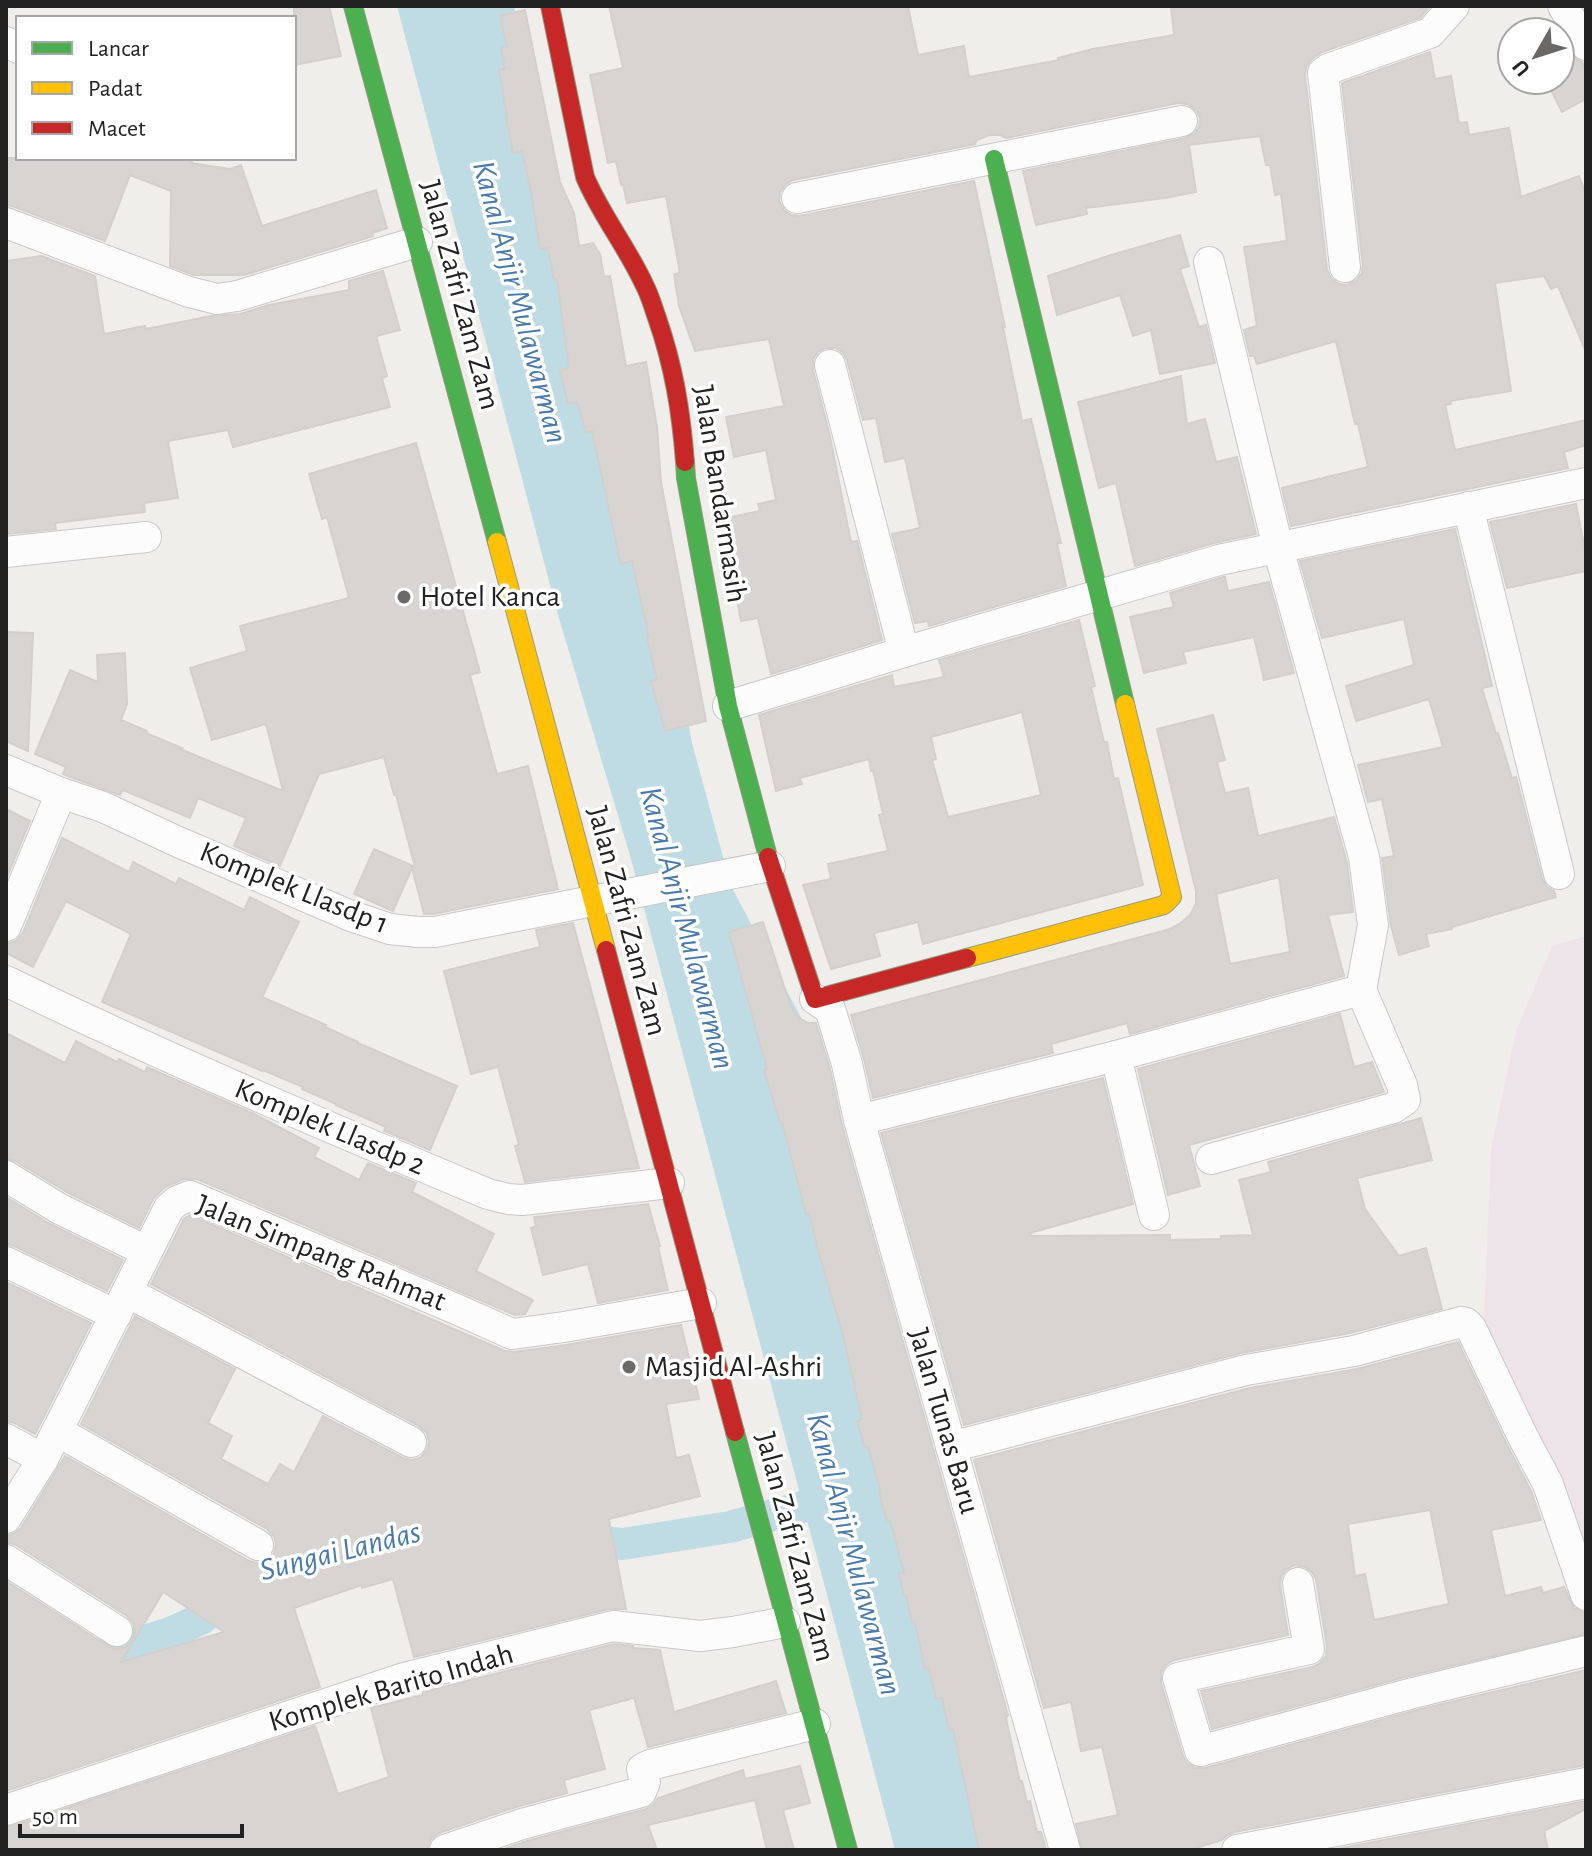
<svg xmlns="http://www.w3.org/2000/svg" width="1592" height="1856" font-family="'Alegreya Sans',sans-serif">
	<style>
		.industrial { fill: #ede4e9 }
		.water { fill: #bfdbe3 }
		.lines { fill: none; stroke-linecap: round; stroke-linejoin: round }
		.canal { stroke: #bfdbe3; stroke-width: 32 }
		.building { fill: #d7d4d2; stroke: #d3d0cc; stroke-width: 2; fill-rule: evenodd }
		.street-casing { stroke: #c9c8c7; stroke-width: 32 }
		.fast-casing { stroke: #999a82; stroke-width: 20 }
		.slow-casing { stroke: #999a82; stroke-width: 20 }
		.jam-casing { stroke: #999a82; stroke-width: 20 }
		.street { stroke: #fdfcfc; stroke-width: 30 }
		.fast { stroke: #4caf50; stroke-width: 18 }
		.slow { stroke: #ffc107; stroke-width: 18 }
		.jam { stroke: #c62828; stroke-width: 18 }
		.poi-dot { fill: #6a6968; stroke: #fff; stroke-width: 3 }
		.labels { text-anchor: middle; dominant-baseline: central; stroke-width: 7; stroke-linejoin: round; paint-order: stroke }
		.street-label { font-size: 30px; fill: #222; stroke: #fff }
		.poi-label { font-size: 30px; fill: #222; stroke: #fff; text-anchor: start }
		.water-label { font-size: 32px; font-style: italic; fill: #4a7aab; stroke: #fff }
	</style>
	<rect width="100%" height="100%" fill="#f0eeeb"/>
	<path class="industrial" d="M1586,936v638l-54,-146 -48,-109 7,-170 25,-118 36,-85z"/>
	<path class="water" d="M397,6h117l54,250 74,215 50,272 39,143 74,139 219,825h-129l-266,-998 -71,-237z"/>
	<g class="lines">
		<g class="canal">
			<path d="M570,1539l53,5 107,-17 69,-19 41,-15"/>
			<path d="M6,1684l164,-51 31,-14 34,-32"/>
		</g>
	</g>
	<g class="building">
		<path d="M294,6h35l12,50 -47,9z"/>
		<path d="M609,6h299l10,49 46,-9 5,31 90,-17 -1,-2 35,-9 81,-14 -3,-29h259l-10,12 -98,34 -10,7 -6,8 -1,8 22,195 4,8 8,6 7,1 10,-4 6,-8 1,-7 -21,-183 88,-31 5,27 16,-3 8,47 8,-1 2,13 40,-7 12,69 58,-21 7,19v157l-28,-66 -7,3 -7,-13 -49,7 16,108 -61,10 1,3 -6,1 10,45 131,-30v25l-22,7 4,16 -277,58 -9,-38 86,-21 -10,-43h-3l-19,-83 -79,23 -3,-8h-4l-6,-26 13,-4 -13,-79 43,-6 -6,-47 -6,1 -5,-30h-4l-6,-29 -71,9 7,47 -31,6 -79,10 1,6 -51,11 -13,-54 163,-33 8,-4 5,-7 1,-9 -4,-8 -9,-6 -9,-1 -172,35 -6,-3h-11l-12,5 -2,4 -182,36 -8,5 -5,7 -1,9 5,9 7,5 9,1 174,-35 31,146h-2l19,94 9,-2 30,124h-4l9,43 -137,40 -1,-5 -13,2 -23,-89 28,-6 -15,-70 -20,4 -9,-44 -13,2 -16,-60 -4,-7 -7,-5h-11l-7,4 -5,7v11l17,67 21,105 6,-1 25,99 -111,34 -13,-56 -17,3 -10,-54 6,-1 -11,-48 34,-7 -2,-7 18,-4 -10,-50 -32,7 -8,-40 58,-11 -15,-67 -74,12 -16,-45 -5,-32 6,-1 -14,-77 -39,7 -4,-19 -2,1 -5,-24 -8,2 -18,-88 33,-7z"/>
		<path d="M525,10l35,172 14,31 5,33 14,-3 7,11 4,23 6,-1 16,90 20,-4 11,65 4,55 45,239 -41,10 -14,-50 6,-2 -10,-41 2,-1 -17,-76 -11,3 -29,-133 -6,1 -9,-30 -9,2 -8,-34 9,-2 -12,-88h-3l-6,-32 -8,1 -10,-63 -8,-35 -9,2 -7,-37h1l-8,-46 6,-1 -4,-21 6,-1 -7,-31z"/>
		<path d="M1560,36l10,18 7,6 5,2 4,8v29l-24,13 -16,-32h14z"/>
		<path d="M6,158h187l-2,5 39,6 11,-4 21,61 114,-36 11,38 -15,5 1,3 -129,39h-50l-24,-9 1,-75 -41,-16 -25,66 -93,-35 -6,-1z"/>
		<path d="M1180,235l9,31 -9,3 19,58 7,-2 9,38 -55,11 -9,-44 -18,6 -13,-41 -63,20 -9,-39 60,-20z"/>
		<path d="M41,256l54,20 9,58 41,-8 1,3 65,-13 29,-2 29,-9 80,-15v-9l34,-10 17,59 -24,6 11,40 -5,2 8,29 -157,40 -5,-17 -60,11 10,57 -34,5 1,9 -90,11 1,6 -50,5v-273z"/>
		<path d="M1181,376l6,48 18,-5 11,43 21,-5 19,77 -42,9 -79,23 -19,-83 -17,5 -21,-86z"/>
		<path d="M416,443l64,229 -10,3 27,99 31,-8 30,123 -125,25h-9l-12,-46 -19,43 -39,-17 20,-45 41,18 -19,-72h-2l-10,-38 -65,17 -39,92 -46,-20 12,-28 -48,-20 -8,20 -67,-28 -3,5 -47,-17 -10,-4 3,-7 -31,-13 35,-84 28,12 -1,-27 28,-2 2,51 -6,16 26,11 -1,2 36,15 -2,1 103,42 -17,-67 -54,16 -22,-72 57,-17 -7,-25 109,-28 -22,-81 -5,2 -13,-45z"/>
		<path d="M1576,504l10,51v16l-79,17 -17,-66z"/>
		<path d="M1455,529l37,157 -10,2 14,46 2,-1 14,45 4,-1 26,101 5,9 7,4 2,6 -104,30v2l-26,5 3,12 -30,9 -8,-29 -9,-68 12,-2 -12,-57 -14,3 -10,-37 85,-18 -14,-48 -73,22 -10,-35 68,-21 -10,-46 -82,19 -22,-77z"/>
		<path d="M1223,577h2l3,14 41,-9 25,91 -30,7 -10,-43 -71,15 3,11 -42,10 -14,-56 44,-10 -4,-14z"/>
		<path d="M1079,620l16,66 -4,1 13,55h3l7,37 4,-1 25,107 -220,59 -5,-22 -44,11 6,23 -49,13 -28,-84 28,-6 -3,-15 60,-13 -9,-36 4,-1 -10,-44 -2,1 -2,-12 -69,19 2,6 -26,7 -17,-76 133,-40 2,12 50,-10 -5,-17zM1022,712l19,83 -93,22 -16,-57 4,-1 -5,-22z"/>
		<path d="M6,632l27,1 -5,118 -22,-10z"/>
		<path d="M1213,715l12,45 -8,2 8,31 23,-5 10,48 76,-19 13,46 6,49 -25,3 16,61 -214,58 -3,-11 -76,21 2,9 -180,45 -9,-39 -13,-44 319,-86 11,-6 9,-8 6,-12v-12l-39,-162zM1279,877l11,75 -60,12 -14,-70z"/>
		<path d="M6,809l24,12 -24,58z"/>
		<path d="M62,838l67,34 4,-10 43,22 3,-6 65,32 6,-13 49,25 -37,75 64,28 -1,2 33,15v1l99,43 -27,64 -46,-19 2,-4 -50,-22v-1l-34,-15 1,-2 -40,-17 -1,1 -160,-69 29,-68 -65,-33 -33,66 -27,-14v-9l10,-3 7,-8z"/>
		<path d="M763,922l28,85 8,11 9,5h8l14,46 12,56 166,590 -2,3 14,64 2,-1 5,21 3,-1 7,31h4l5,18h-67l-26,-121 -4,1 -7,-32 -6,1 -7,-31 -4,1 -10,-47h-3l-6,-26h-2l-5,-23 5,-1 -14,-52 -3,1 -8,-28 2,-1 -13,-45 -3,1 -8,-27 5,-2 -19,-84 -23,-78 -11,-44 -3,1 -24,-92 -2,1 -16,-53 3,-1 -38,-137z"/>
		<path d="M573,923l66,245 -114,14 -10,-36 4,-1 -21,-78 -27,7 -27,-103 96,-24 -4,-17z"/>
		<path d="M1340,1014l14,53 18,-5 12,30 -195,53 11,41 -32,9 -30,-126z"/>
		<path d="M6,1033l59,30 11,-22 41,21 2,-3 26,13 2,-5 107,47 65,34 -5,9 45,23 9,-17 48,20 -4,9 82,42 -18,37 57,29 -8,14 -10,1 -318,-136h-13l-19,8 -12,12 -14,29 -72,-36 -52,-31 -9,-3z"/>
		<path d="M1103,1078l30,126 -103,29 1,3 139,-1v5l51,-1v-3l32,-1 -14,-55 32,-8 -3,-10 153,-44 11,42 -75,18 8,31 34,47 27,-8 16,61 -92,24 -109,20 -277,72 -83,-292z"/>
		<path d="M6,1197l44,27 73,36 -16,31 -93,-45 -8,-2z"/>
		<path d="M648,1204l12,42 -2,1 10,43 -70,13 -10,-39 -45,11 -12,-47 5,-2 -2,-9z"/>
		<path d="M190,1215l315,136 9,1 52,-7 115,-20 18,74 -33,5 10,54 13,-3 11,41 -91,23 17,90h-17l-195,48 -21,-78 -31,9v-3l-68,23 26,79 -314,104v-210l102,65 9,3 9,-2 6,-6 3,-8 -2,-10 -6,-7 -111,-71 -10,-3v-6l9,-3 6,-5 44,-72 184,105 8,2 9,-2 8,-8 2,-9 -2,-7 -7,-8 -186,-105 54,-108 100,53 -27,54 24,13 -11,23 47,25 12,-20 14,8 29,-56 80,42 8,2 9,-2 7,-8 2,-8 -2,-9 -8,-7 -268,-142 33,-65zM163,1592l61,40 -103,30z"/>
		<path d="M6,1282l85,41 -56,111 -20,-11 -9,-2z"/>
		<path d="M1458,1342l49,103 24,46 10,29 -50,10 14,66 36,-9 2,6 21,-6 10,21 11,5 1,21 -177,42 -197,53 -11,-38 112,-24 7,-4 6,-7 1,-10 -11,-67 -4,-7 -7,-5 -11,-2 -8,5 -5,7 -1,8 8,50 -114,25 -8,5 -5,8v10l22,73 4,7 8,5h10l212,-58 169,-40v95l-352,67 -8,4 -4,4 -33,10h-107l-6,-26 42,-9 -16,-68 -21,4 -10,-49 -27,6 -70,-248 276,-72 107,-19zM1430,1510l19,94 -75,16 -9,-46 -10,2 -7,-52z"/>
		<path d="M614,1644l19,2v2l27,2 14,62 102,-31 10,32 -138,34 -14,-49 -45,12 16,59 -41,11 3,13 -51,14 -77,26 -8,6 -4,11h-421v-22l309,-102 23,68 51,-17 -18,-69 52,-13v-3z"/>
		<path d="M800,1766l10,37 -27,7 11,40h-27l-12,-50 -107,25 9,25h-156l26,-9 119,-32 7,-4 5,-7 85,-28 2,9z"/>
		<path d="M1586,1801v8l-42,22 4,19h-216z"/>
	</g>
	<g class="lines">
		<defs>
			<g id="street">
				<path d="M1563,6l23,39"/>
				<path d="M6,42l12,6"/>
				<path d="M797,198l385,-77"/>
				<path d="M6,223l183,69 28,7 20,-3 180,-54"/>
				<path d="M1209,262l69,286 86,309 9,68 -12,65"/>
				<path d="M1345,267l-22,-194 5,-4 102,-36 24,-27"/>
				<path d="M830,365l74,287"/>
				<path d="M1468,507l91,367"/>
				<path d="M6,552l140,-15"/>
				<path d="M728,706l176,-54 315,-92 367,-77"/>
				<path d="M6,770l55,23 42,14 73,34 175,75 39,13 28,3h17l335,-66"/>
				<path d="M6,926l55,-133"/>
				<path d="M6,981c158,77 320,145 482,213l20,5 14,1 147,-17"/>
				<path d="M815,999l15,10 17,55 12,56 206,730"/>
				<path d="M1116,1056l38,159"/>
				<path d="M859,1120l257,-64 245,-66 41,95 3,15 -12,8 -182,51"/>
				<path d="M6,1176l52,32 88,43"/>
				<path d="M6,1262l110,53"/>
				<path d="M127,1292l284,150"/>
				<path d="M57,1431l201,114"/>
				<path d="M6,1439l37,20"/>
				<path d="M951,1447l295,-77 108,-19 107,-29 5,1 5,5 52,109 25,47 38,111"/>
				<path d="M6,1518l37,-59 126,-251 8,-7 13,-5 266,113 56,25 52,-7 137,-24"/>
				<path d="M6,1560l111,71"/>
				<path d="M1298,1583l11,66 -131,29 22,73 213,-58 173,-42"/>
				<path d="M6,1810l398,-132 209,-52 87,10 33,-4 52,-10"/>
				<path d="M445,1850l77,-26 119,-32 4,-10 -3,-13 8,-4 165,-41"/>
				<path d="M1237,1850l349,-67"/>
			</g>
			<g id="fast">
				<path d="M353,6l144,536"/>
				<path d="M994,159l131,545"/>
				<path d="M685,462l1,16 42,228 40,151"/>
				<path d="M735,1432l113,418"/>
			</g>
			<g id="slow">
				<path d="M497,542l109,408"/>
				<path d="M967,958l197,-53 8,-8 -47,-193"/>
			</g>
			<g id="jam">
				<path d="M550,6l35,171c16,38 42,70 59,107 6,11 9,23 13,34 17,49 24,93 28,144"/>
				<path d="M768,857l47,142 152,-41"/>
				<path d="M606,950l129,482"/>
			</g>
		</defs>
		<use href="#street" class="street-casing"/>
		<use href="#fast" class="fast-casing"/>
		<use href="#slow" class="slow-casing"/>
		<use href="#jam" class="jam-casing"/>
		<use href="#street" class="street"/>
		<use href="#fast" class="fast"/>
		<use href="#slow" class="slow"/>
		<use href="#jam" class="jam"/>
	</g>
	<g class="poi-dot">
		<circle cx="404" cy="597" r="8"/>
		<circle cx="629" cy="1367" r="8"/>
	</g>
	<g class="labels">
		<g class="street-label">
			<text transform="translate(460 295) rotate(75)">Jalan Zafri Zam Zam</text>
			<text transform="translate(720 494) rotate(81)">Jalan Bandarmasih</text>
			<text transform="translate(294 888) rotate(22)">Komplek Llasdp 1</text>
			<text transform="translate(627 921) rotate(75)">Jalan Zafri Zam Zam</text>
			<text transform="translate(330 1127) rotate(23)">Komplek Llasdp 2</text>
			<text transform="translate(321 1253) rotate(22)">Jalan Simpang Rahmat</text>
			<text transform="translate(944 1421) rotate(74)">Jalan Tunas Baru</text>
			<text transform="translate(795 1547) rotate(75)">Jalan Zafri Zam Zam</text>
			<text transform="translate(391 1688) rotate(-16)">Komplek Barito Indah</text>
		</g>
		<g class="poi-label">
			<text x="420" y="597">Hotel Kanca</text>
			<text x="645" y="1367">Masjid Al-Ashri</text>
		</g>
		<g class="water-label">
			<text transform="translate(520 302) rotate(75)">Kanal Anjir Mulawarman</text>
			<text transform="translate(687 928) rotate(75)">Kanal Anjir Mulawarman</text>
			<text transform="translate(340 1551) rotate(-14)">Sungai Landas</text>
			<text transform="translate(854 1554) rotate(75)">Kanal Anjir Mulawarman</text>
		</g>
	</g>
	<rect width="1592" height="1856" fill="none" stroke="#222222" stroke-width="16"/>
	<rect x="16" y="16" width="280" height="144" fill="#ffffff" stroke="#a7a7a7" stroke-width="2"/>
	<rect x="32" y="42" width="40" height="12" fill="#4caf50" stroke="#a7a7a7" stroke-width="2"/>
	<text x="88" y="56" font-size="24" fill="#222222">Lancar</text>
	<rect x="32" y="82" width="40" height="12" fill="#ffc107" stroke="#a7a7a7" stroke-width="2"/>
	<text x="88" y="96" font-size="24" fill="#222222">Padat</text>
	<rect x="32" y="122" width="40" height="12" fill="#c62828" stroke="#a7a7a7" stroke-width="2"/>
	<text x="88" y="136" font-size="24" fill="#222222">Macet</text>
	<g transform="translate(1536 56) rotate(231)"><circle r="38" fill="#ffffff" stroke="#a7a7a7" stroke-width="2"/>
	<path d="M0-6L14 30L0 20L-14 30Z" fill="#6a6968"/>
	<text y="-12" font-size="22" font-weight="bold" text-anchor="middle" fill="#222222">U</text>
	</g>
	<path d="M20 1824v12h222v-12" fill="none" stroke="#222222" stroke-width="4"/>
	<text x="32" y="1824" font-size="24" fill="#222222" stroke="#ffffff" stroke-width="6" paint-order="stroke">50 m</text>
</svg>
